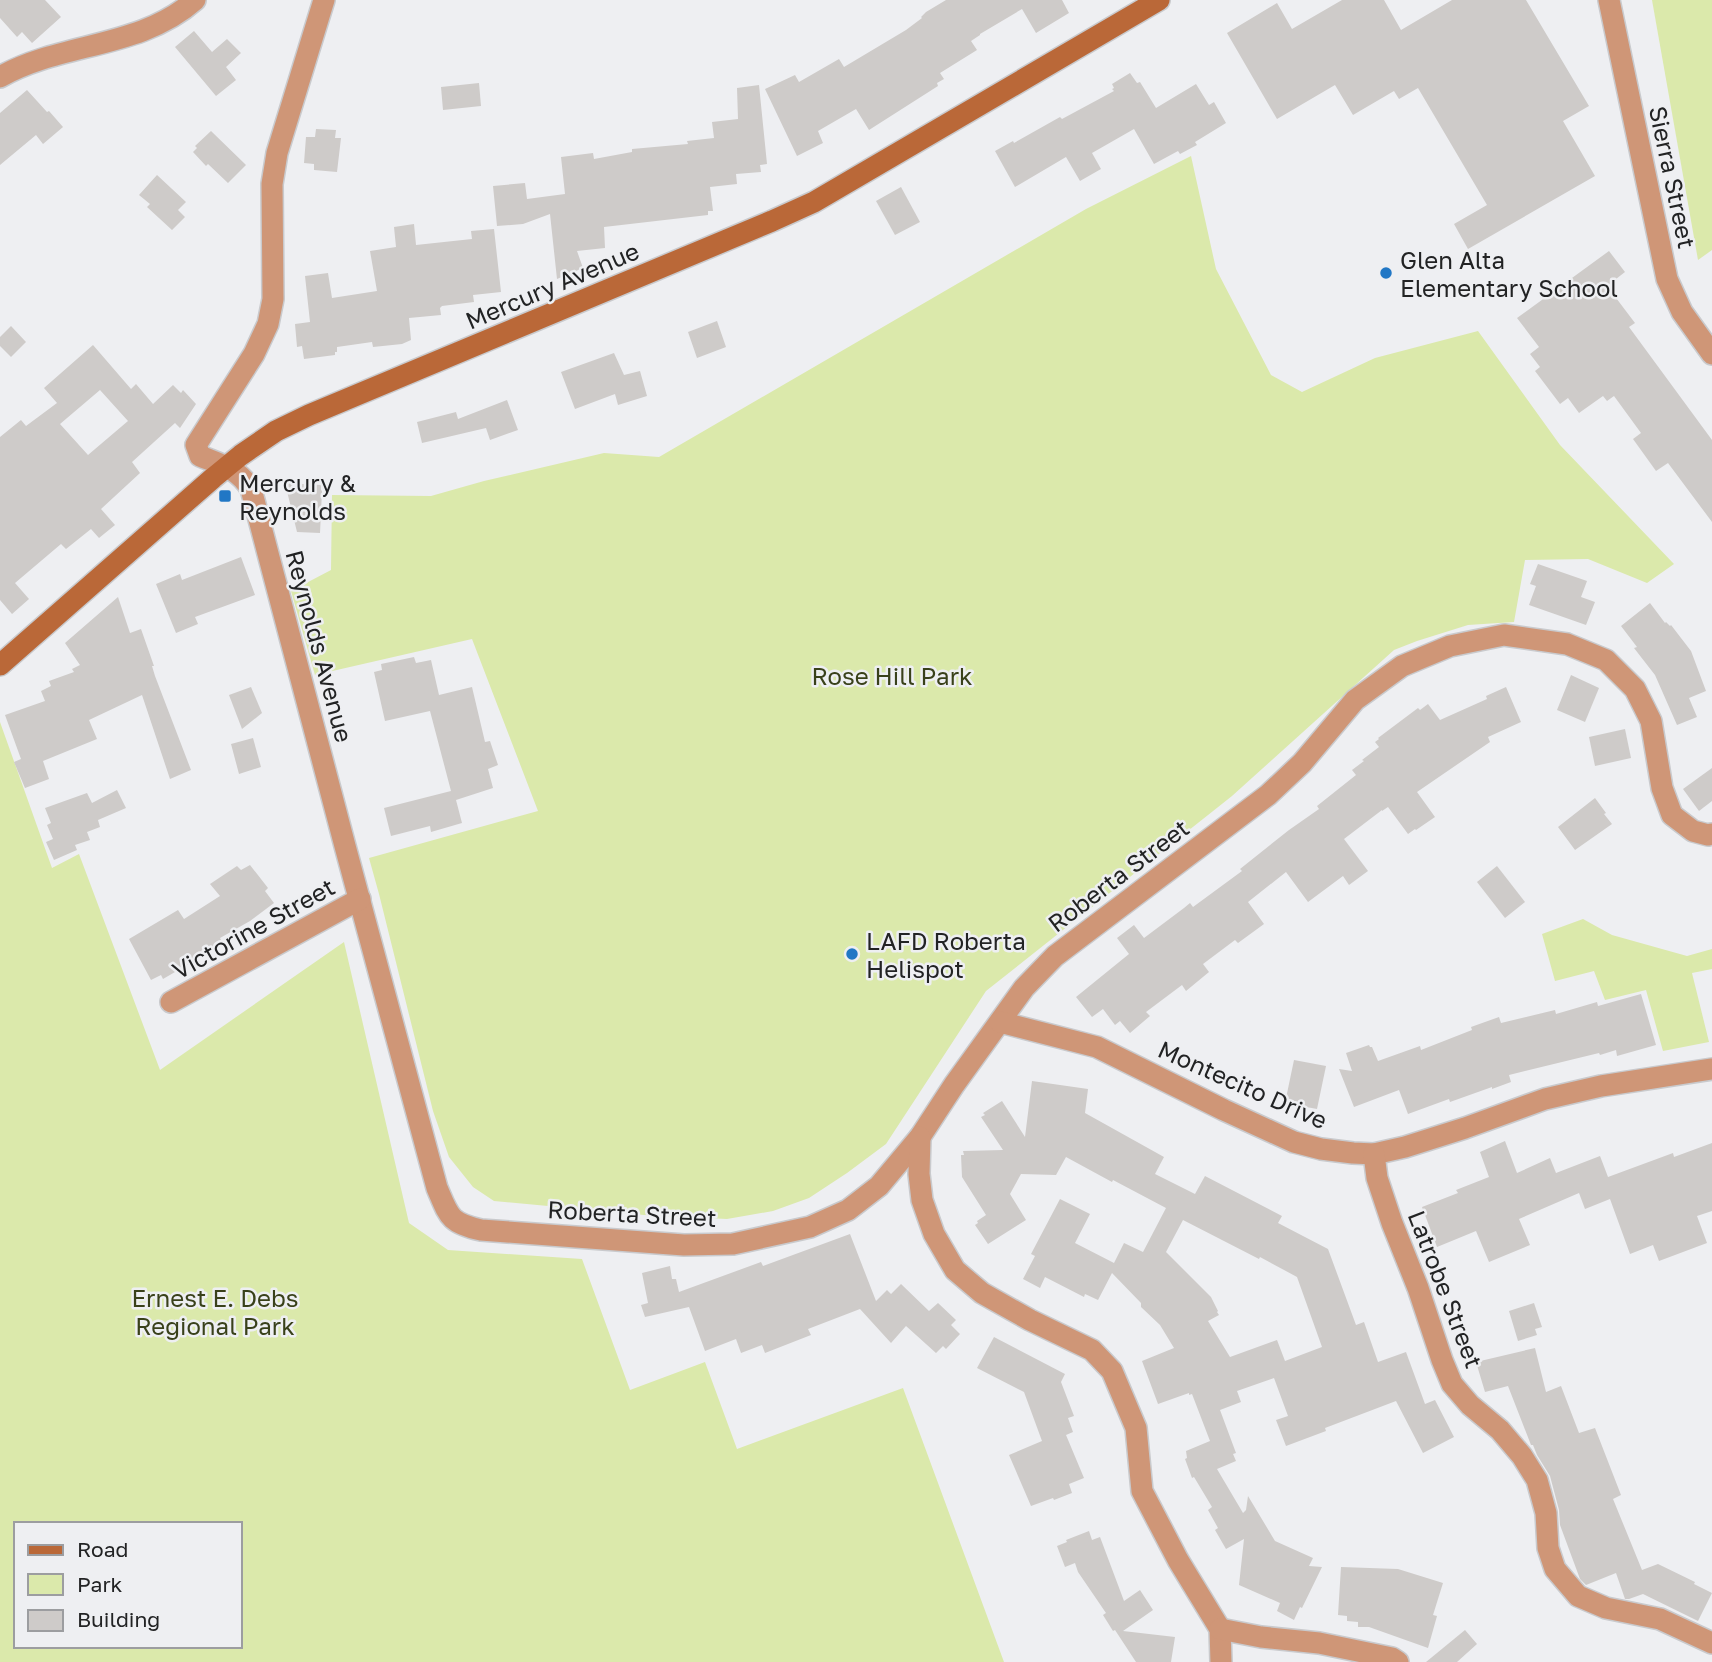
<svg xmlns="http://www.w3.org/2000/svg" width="1712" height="1662" font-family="'Golos Text',sans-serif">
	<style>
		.green { fill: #dbe9ab; fill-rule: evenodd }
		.building { fill: #cecbc9; fill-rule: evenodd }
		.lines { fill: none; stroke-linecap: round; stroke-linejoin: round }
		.street-casing { stroke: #c9cacd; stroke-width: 24 }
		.secondary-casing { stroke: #c9cacd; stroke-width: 24 }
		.street { stroke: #cf9677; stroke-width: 21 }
		.secondary { stroke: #ba6838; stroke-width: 21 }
		.poi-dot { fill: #2177c5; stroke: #eeeff2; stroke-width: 2.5 }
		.labels { text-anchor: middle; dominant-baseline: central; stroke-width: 5; stroke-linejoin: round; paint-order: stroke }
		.street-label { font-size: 24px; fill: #222324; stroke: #eeeff2 }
		.poi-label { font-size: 24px; fill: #222324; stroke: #eeeff2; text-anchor: start }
		.park-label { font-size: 24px; fill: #39411a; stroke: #eeeff2 }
	</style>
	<rect width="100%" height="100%" fill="#eeeff2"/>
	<g class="green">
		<path d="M1652,0h60v250l-14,10z"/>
		<path d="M1191,156l25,113 55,106 31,17 73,-34 103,-27 82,114 114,119 -27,19 -59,-24 -63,1 -11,62 -46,3 -51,16 -23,9 -162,146 -246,195 -100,153 -39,29 -38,25 -36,13 -46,8 -83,-4 -150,-14 -21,-14 -24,-30 -16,-46 -54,-217 -10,-36 169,-47 -66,-172 -157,36 -24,-84 40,-21 1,-75 99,1 53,-15 120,-28 55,4 427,-248z"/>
		<path d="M0,722l52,146 27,-14 81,216 184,-128 65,281 39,27 134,9 48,131 75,-28 32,87 166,-61 101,274h-1004zM16,1524h224v122h-224z"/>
		<path d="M1583,919l29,16 75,21 25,-7v20l-20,4 17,69 -46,9 -17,-61 -41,10 -11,-29 -39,10 -13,-47z"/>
	</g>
	<g class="building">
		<path d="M0,0h45l16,17 -29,26 -10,-11 -5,5 -17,-19z"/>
		<path d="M946,0h116l7,13 -33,20 -14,-24 -42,25v1l-9,6 6,9 -37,23 4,6 -7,4 1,3 -69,44 -13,-21 -38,22 5,12 -26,13 -32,-67 30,-14 4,7 40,-23 5,8 62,-37 16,-12 -1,-1 5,-5z"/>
		<path d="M1342,0h42l17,30 51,-30h74l63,106 -26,15 32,55 -127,73 -14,-25 33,-19 -69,-117 -19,11 -5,-8 -41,24 -18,-30 -58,34 -50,-86 50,-30 15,26z"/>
		<path d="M194,31l18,21 15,-13 14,14 -15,14 10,13 -20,16 -41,-49z"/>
		<path d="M1130,73l7,10 3,-1 16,26 40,-24 13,21 5,-3 12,21 -31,19 2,3 -17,9 -2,-3 -24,13 -20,-35 -42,24 9,16 -21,12 -14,-24 -51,30 -20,-36 18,-10 1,2 46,-26 2,2 52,-28 -2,-2 2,-1 -2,-4z"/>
		<path d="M479,83l2,23 -38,4 -2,-23z"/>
		<path d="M759,85l8,79 -7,1 1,7 -25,2 1,10 -27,3 3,24h-5v4l-104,12 1,21 -28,3 6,17 -26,11 -7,-65 -27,10 -26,2 -4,-40 32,-3 2,16 38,-5 -4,-37 32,-4 1,6 38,-7v-3l56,-5 -1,-3 27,-3 -2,-16 26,-3 -1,-31z"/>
		<path d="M27,90l20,22 2,-1 14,16 -20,17 -7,-9 -36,30v-52z"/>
		<path d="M316,129l20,1 -1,8h6l-4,34 -23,-2v-6l-10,-1 2,-26h9z"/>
		<path d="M211,131l35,34 -18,18 -20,-19 -2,2 -13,-14 4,-4 -2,-2z"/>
		<path d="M157,175l29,27 -8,8 7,7 -13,13 -25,-23 3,-3 -11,-9z"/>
		<path d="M901,187l19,35 -25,13 -19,-34z"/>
		<path d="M414,224l2,21 56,-6 -1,-8 23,-2 7,63 -28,3 1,7 -32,4 -2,2 1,7 -32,3 2,22 -9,4 -29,3 -1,-5 -35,5v5h-2v3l-31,4 -2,-13 -5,1 -2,-23 15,-2 -5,-46 23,-3 4,25 45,-7 -7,-40 26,-4 -2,-20z"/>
		<path d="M1609,251l16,21 -18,14 28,37 -6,4 83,113v82l-44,-59 -12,8 -23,-32 8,-6 -27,-37 -7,5 -4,-5 -24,17 -11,-15 -8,6 -25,-33 5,-4 -10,-13 9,-7 -22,-29z"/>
		<path d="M717,321l9,26 -29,11 -9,-26z"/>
		<path d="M11,326l15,16 -15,15 -11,-11v-9z"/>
		<path d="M93,345l38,44 5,-5 17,20 20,-19 8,8 2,-3 13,14 -16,24 -5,-5 -43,39 8,11 -39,36 14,16 -16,13 -8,-9 -25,20 -5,-5 -46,39 14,16 -17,15 -12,-14v-163l21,-17 5,6 31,-23 -13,-15zM100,390l28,31 -40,34 -28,-31z"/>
		<path d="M614,353l10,22 16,-4 7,25 -29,9 -3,-11 -40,15 -14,-37z"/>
		<path d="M507,400l11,30 -28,10 -4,-12 -64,15 -5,-21 39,-10 2,7z"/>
		<path d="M285,483l36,2v5l1,1 -2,42 -23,-1z"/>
		<path d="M241,557l14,38 -60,22 3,7 -22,9 -20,-49 24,-10 2,6z"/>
		<path d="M1538,564l49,17 -6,16 14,5 -9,23 -57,-20 7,-19 -6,-2z"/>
		<path d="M118,597l12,36 11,-4 13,37h-2l3,10 36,94 -21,9 -28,-84 -53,25 8,19 -54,22 6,18 -24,9 -11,-26 7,-3 -16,-44 40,-14 -4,-10 10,-5 -2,-5 25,-9 -2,-3 8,-4 -15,-22z"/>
		<path d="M1650,603l15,20 1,-1 4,4 1,-1 20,26 15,40 -17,7 8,19 -20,8 -22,-50 -21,-27 3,-1 -16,-21z"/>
		<path d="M414,657l2,6 15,-3 8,35 33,-8 13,55 5,-1 8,24 -10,4 5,19 -37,12 6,23 -31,9 -1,-6 -39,10 -7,-28 67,-17 -21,-80 -45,10 -11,-49 8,-2 -1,-6z"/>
		<path d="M1571,675l28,13 -14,34 -28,-12z"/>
		<path d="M251,687l11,26 -20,16 -13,-34z"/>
		<path d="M1506,687l15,35 -33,15 2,5 -73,50 18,25 -19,13 -1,-1 -7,5 -20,-27 -6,4v-1l-38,29 24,32 -19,14 -6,-9 -35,26 -22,-30 -38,30 16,22 -26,19 -3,-3 -32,24 6,8 -23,19 -4,-6 -36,27 4,4 -20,17 -10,-12 -5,4 -12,-16 -11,8 -16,-20 53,-43 -12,-16 17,-13 10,13 40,-30 6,-5 3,4 49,-36 -2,-2 49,-39 30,-21 -2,-3 39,-31 -4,-5 12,-9 -2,-1 17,-13 -4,-5 4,-3 -1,-1 40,-30 2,2 8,-6 12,16 47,-21 -1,-3z"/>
		<path d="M1625,729l6,29 -36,8 -6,-29z"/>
		<path d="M253,738l8,29 -22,7 -8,-30z"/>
		<path d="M1712,768v33l-13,10 -16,-22z"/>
		<path d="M117,790l9,18 -28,12 2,7 -13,5 3,8 -15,5 2,5 -23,10 -8,-18 7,-3 -6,-14 4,-2 -6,-15 42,-15 5,10z"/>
		<path d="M1595,798l11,15 -2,1 8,10 -37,26 -17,-23z"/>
		<path d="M250,865l18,23 -3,3 9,12 -24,18 -30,17 3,6 -60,35 -2,-4 -10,5 -22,-41 49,-29 6,9 36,-23 -10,-12 27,-18 4,4z"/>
		<path d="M1497,866l28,36 -20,16 -28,-36z"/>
		<path d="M1641,994l15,51 -39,11 -1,-6 -16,5 -1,-2 -90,22 2,7 -19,7v-2l-42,15 -1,-3 -41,15 -9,-24 -45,17 -15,-38 13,2 -6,-18 23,-8 1,2h2l6,14 42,-15 1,4 51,-20 -1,-3 28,-10 2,6 54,-13 1,4 41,-12 1,4z"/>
		<path d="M1294,1060l32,6 -9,43 -32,-6z"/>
		<path d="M1032,1081l56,8 -3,24 79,44 -9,17 40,20 10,-18 77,40 -4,7 50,26 28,76 8,-3 14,40 28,-10 19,52 10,-4 19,37 -31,16 -27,-52 -71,27 1,3 -40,15 -10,-26 12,-4 -14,-38 -37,13 4,11 -21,8 16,43 -3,1 3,7 -19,8 26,44 3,-3 2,-14 27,45 38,17 -4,8 13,1 -20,41 -2,-1 -6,13 -17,-9 3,-8 -41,-18 5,-46 -18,10 -11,-19 3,-2 -10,-18 4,-3 -18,-30 -2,1 -7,-19 2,-1 -1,-7 24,-10 -18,-47 -3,1v-2l-31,11 -16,-43 32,-13 -14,-23 -19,-18v-4l-29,-30 -14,27 -13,-6 -1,3 -39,-20 -5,11 -17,-9 12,-23 -4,-2 29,-55 30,15 -15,29 39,20 10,-20 19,9 23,-44 -53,-28 -1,2 -46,-25 -10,18 -35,-1 -11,20 16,26 -38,24 -13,-19 3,-2 -1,-2 9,-6 -24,-38 -1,-22h3l-1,-4 40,-1 -22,-33 4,-2 -2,-2 19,-12 23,36zM1183,1220l76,39 1,-2 37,20 25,70 -37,14 -8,-21 -47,17 -22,-36 11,-6 -2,-3 1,-1 -7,-14 -45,-45z"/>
		<path d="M1505,1141l12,32 33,-15 6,15 44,-17 8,21 65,-24 1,4 38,-14v68l-15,5 10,27 -48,18 -6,-16 -23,9 -20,-55 -25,10 -6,-16 -60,26 11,26 -41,17 -13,-31 -39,16 -15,-40 36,-14 -2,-3 33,-13 -9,-25z"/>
		<path d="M850,1234l26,67 11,-11 4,4 10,-10 28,27 9,-8 18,17 -5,5 9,9 -14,15 -3,-3 -7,7 -30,-27 -15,17 -31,-34 -52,20 3,6 -46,18 -3,-8 -21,8 -5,-14 -31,12 -16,-44 -44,10 -4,-12 7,-2 -6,-30 28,-7 2,13h4l3,13 82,-30 2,4z"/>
		<path d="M1534,1303l8,24 -7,2 2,6 -19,6 -9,-30z"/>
		<path d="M994,1337l71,37 -4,8 13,34 -6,2 5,14 -7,3 18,43 -15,6 3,9 -18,7 -1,-2 -22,8 -22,-51 33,-14 -18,-49 -47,-24z"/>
		<path d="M1535,1348l11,44 15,-6 18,47 16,-5 26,67 -8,4 29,71 16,-6 37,18 -1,2 18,9 -14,28 -55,-27 -14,5h-4l-9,-26 -30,12 -6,-6 -20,-54 -1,-15 -9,-34 -13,-21 -4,-10h-2l-23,-59 -23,6 -9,-30z"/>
		<path d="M1089,1531l3,9 8,-3 24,64 16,-11 13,20 -30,21 52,6 -4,25h-35l-21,-32 -2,1 -10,-16 3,-2 -28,-41 -3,-9 -10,4 -8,-21 10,-4 -1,-2z"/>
		<path d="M1341,1567l57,2 45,14 -10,32 4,1 -9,32 -59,-21h-11v-5l-11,-1v-5l-9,-1z"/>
		<path d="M1465,1630l12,14 -20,18h-31z"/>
	</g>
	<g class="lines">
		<defs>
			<g id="street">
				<path d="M324,0l-47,153 -5,31 1,115 -5,25 -14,30 -58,91 4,11c22,9 37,12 51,33l94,357 92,342c12,28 12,35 44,42l203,15 49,-1 77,-17 38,-17 31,-24 41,-49 34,-52 70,-97 31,-32 213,-161 34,-32 53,-63 47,-34 48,-20 54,-11 63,9 39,16 29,29 16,32 11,67 10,27 21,16 15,4 4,-1"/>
				<path d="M1609,0l58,279 15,33 30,42"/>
				<path d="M0,77c61,-35 140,-28 195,-77"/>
				<path d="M171,1002l189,-103"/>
				<path d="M1000,1022l97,25 127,63 70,32 27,7 32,4 21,1 31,-7 60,-19 80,-29 56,-13 111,-17"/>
				<path d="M920,1137l-1,37 3,26 12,34 21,36 27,23 48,27 62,30 20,21 24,57 6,63 36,69 42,69 1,33"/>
				<path d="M1374,1154l3,24 15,45 26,65 24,72 10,24 18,21 30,25 22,26 15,24 9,33 2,35 7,21 23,27 28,12 54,11 52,24"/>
				<path d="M1220,1629l41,8 58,6 73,15 6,4"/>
			</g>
			<path id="secondary" d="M0,665l213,-187 28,-23 35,-24 33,-16 463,-194 42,-19 345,-202"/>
		</defs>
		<use href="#street" class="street-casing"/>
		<use href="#secondary" class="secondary-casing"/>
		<use href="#street" class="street"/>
		<use href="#secondary" class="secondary"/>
	</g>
	<g class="poi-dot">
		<circle cx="1386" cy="273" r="7"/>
		<rect x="218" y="489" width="14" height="14" rx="3.5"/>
		<circle cx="852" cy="954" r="7"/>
	</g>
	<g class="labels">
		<g class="street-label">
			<text transform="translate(1673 177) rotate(78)">Sierra Street</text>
			<text transform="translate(552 285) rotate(-23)">Mercury Avenue</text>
			<text transform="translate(320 646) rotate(75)">Reynolds Avenue</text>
			<text transform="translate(1118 875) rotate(-37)">Roberta Street</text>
			<text transform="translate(253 928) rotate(-29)">Victorine Street</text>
			<text transform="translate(1243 1084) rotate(24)">Montecito Drive</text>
			<text transform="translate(632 1213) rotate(3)">Roberta Street</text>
			<text transform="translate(1446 1289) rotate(69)">Latrobe Street</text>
		</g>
		<g class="poi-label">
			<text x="1400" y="259">Glen Alta<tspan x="1400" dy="28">Elementary School</tspan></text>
			<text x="239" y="482">Mercury &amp;<tspan x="239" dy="28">Reynolds</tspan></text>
			<text x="866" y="940">LAFD Roberta<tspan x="866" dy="28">Helispot</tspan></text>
		</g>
		<g class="park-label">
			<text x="892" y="675">Rose Hill Park</text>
			<text x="215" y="1297">Ernest E. Debs<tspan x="215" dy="28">Regional Park</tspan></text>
		</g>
	</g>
	<rect x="14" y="1522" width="228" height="126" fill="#eeeff2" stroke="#9c9da0" stroke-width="2"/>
	<rect x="28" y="1545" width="35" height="10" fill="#ba6838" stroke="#9c9da0" stroke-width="2"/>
	<text x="77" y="1557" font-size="21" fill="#222324">Road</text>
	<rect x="28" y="1574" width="35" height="21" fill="#dbe9ab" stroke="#9c9da0" stroke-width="2"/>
	<text x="77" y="1592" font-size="21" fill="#222324">Park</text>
	<rect x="28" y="1610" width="35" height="21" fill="#cecbc9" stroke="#9c9da0" stroke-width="2"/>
	<text x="77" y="1627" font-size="21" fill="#222324">Building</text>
</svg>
